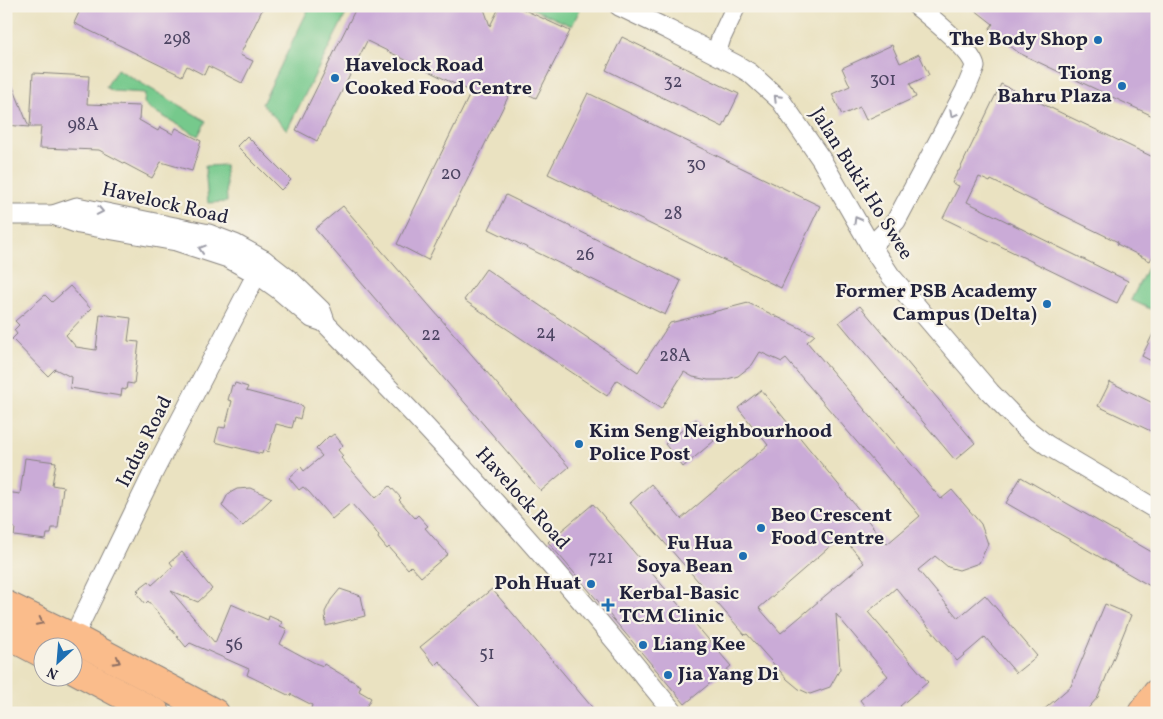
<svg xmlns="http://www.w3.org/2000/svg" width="1163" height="719" font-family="Vollkorn,serif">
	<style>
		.green { fill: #76c98c; stroke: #4c7664 }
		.building { fill: #caabd7; fill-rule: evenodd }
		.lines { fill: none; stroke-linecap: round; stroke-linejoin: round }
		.minor-casing { stroke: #86827e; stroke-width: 21 }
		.primary-casing { stroke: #86827e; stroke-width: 30 }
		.minor { stroke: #fff; stroke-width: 19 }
		.primary { stroke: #fabc8b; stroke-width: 28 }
		.oneway { stroke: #9c9ca7 }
		.oneway2 { stroke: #8e6f63 }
		.poi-dot { fill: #1f6fb2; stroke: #f7f3e8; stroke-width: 2 }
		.labels { text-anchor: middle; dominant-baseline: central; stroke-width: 4.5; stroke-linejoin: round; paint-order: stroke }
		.number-label { font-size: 18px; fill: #4c4462 }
		.poi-label { font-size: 20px; font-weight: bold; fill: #22223b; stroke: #f7f3e8; text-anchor: start }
		.street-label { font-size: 20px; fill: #22223b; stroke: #f7f3e8 }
	</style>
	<rect width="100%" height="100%" fill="#f7f3e8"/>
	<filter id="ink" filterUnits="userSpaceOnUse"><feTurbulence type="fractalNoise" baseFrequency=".02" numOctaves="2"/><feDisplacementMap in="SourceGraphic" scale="10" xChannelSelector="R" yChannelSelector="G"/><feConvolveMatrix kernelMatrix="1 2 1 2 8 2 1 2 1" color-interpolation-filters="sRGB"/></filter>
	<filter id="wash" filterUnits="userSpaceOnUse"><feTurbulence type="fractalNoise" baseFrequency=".0096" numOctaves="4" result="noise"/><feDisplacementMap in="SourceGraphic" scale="20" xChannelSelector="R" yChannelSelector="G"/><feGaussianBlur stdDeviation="1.12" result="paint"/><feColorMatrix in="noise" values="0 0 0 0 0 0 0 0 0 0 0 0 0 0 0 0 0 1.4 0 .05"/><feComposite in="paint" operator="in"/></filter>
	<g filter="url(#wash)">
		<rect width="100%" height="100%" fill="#eae2c1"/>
		<g class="green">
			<path d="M310,6h37l1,4 -61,120 -25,-26z"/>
			<path d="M526,6h53l2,1 -9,19z"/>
			<path d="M117,69l89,52 -8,15 -46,-26 -8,-7 1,-10 -33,-2 -6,-4z"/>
			<path d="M225,165l2,37 -19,1 -3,-37z"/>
			<path d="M1157,248v64l-26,-12z"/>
		</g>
		<g id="blocks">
			<g class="building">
				<path d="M82,6h182l-24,49 13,6 -11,22 -34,-17 -4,9 -17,-9 -5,10 -108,-53z"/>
				<path d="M357,6h126l7,20 10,-20h16l54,25 -34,67 -23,-11 -85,173 -31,-16 74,-152 -104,-51 -50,100 -21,-11z"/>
				<path d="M970,6h187v112l-138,-65 -30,-24 4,-5z"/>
				<path d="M622,37l117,57 -16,33 -117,-57z"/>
				<path d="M892,45l8,18 19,-9 10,21 -19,9 6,13 -50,23 -6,-13 -18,8 -10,-21 18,-8 -8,-18z"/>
				<path d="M6,72h1l22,55 -23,-2z"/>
				<path d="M33,73l56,3 -2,28 53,2 -1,14 19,11 2,-4 13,7 3,-6 25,13 -9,30 -31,-9 -9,16 -53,-28 -60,-2 2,-21h-11z"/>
				<path d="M1001,84l156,75v89l-7,13 -33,-17 1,-2 -127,-62 -1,2 -11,-5 -12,25 161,79 -11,22 -174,-85 16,-32 -7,-3 6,-12h1z"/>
				<path d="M588,93l232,113 -39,82 -233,-114z"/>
				<path d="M247,136l44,44 -10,10 -44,-44z"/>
				<path d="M506,195l175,86 -16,34 -176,-86z"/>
				<path d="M343,206l226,261 -28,24 -226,-262z"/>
				<path d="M486,269l152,103 32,-49 78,-20 67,32 -8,7 134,157 11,-9 29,34 7,20 -9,19 -20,7 -11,-3 -13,-11 -17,14 40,48 27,-23 52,61 -21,17 -31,-36 -28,24 -61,-73 -28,24 60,70 -28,24 5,7h-35l-10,-13 28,-24 -52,-62 4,55 -10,18 -20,7 -11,-5 -12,-10 -40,-45 -2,1 -115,-132 21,-19 30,35 87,-74 -30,-37 23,-18 126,154 33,-28 -134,-157 -4,3 -22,-10 -8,13 -14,11 -14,4h-16l-15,-3 -9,-5 -23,37 -44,-29 -10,16 -143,-96zM842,536l22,27 -83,70 -22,-25z"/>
				<path d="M70,286l21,23 -25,26 10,12 20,3 4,-36 31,4 -3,23 11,1 -5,42 -7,-1 -1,7 -4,-1 -1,7 -51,-8 1,-11 -16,-8 -7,7 -36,-37 5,-5 -3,-4 5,-5 -4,-4 30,-26 7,7z"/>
				<path d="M860,306l115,137 -20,17 -116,-138z"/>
				<path d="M1157,326v38l-15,-8z"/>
				<path d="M1110,382l47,23v29l-59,-28z"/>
				<path d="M235,383l13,4 -2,4 57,15 -3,13 -5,-2 -3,11 -16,-4 -8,28 -5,-2 -1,4 -47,-12 4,-15 6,1 7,-27 -4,-1 4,-15 2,1z"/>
				<path d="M696,419l18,22 -31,26 -18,-23z"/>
				<path d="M334,434l9,11 -5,5 5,6 -2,2 35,40 14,-12 11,12 -2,2 16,18 3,-3 10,11 -3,2 23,26 -27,23 -10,-11 -3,3 -19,-22 -2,2 -9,-11 1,-2 -5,-7 -23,-26 -19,16 -23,-27 -6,-5 -4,3 -10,-12 12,-11 3,4 18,-15 -6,-7 13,-13 1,1z"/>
				<path d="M25,458l31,4 -4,23 11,2 -5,41h-6l-1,6h-4l-1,6 -32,-4 1,-8 -9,-2v-34l14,2z"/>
				<path d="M1021,477l136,78v35l-151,-87z"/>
				<path d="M250,488l22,10 -29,28 -21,-20 6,-12 9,-5z"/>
				<path d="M593,504l138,162 -46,38 -137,-162z"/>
				<path d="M182,552l30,37 -14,13 -27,-11 44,52 16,-39 37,16 1,-4 13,6 -2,4 7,3 -7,15 35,19 8,3 1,-2 37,22 -2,5 12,7 -8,15h-45l-7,-4 1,-4 -21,-11 -1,2 -43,-21 2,-6 -59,-26 -4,4 -38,-46 -3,3 -8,-10 2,-2 -2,-2 12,-9 3,4 21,-19 -3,-4z"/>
				<path d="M340,589l21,7 4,20 -39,10 -1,-14 6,-12z"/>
				<path d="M492,589l105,124h-112l-46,-52 -4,4 -15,-18z"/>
				<path d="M1105,604l26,11 -33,82 -14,16h-44l31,-27z"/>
			</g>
		</g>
	</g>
	<g filter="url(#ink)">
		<use href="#blocks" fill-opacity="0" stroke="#86827e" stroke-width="1"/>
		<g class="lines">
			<defs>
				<g id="minor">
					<path d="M619,6l50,24 66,34 15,9 21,19 10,9 40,58 50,87 19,29 100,117 34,35 23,18 110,65"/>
					<path d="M716,54l5,-16 15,-32"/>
					<path d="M6,215h47l24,-8 132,27 26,10 29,16 27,21 30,29 5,14c123,123 239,253 348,389"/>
					<path d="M53,215l26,9 97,17 52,17 29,16 21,15 34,29 9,3"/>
					<path d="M871,246l25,-25 69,-130 10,-24c-2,-16 -45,-50 -58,-61"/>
					<path d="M69,646l85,-175 110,-211"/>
				</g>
				<g id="primary">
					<path d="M6,605l74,36 135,72"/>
					<path d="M6,634l36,19"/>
					<path d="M72,668l84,45"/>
					<path d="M1142,713l15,-20"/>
				</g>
			</defs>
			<use href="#minor" class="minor-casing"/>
			<use href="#primary" class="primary-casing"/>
			<use href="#minor" class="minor"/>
			<use href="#primary" class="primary"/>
		</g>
		<defs><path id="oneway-chevron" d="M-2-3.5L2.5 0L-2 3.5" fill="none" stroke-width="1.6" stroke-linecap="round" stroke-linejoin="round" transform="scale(1.25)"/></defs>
		<g class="oneway">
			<use href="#oneway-chevron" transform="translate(777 98) rotate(-135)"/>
			<use href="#oneway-chevron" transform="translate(953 114) rotate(118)"/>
			<use href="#oneway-chevron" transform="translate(100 211) rotate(11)"/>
			<use href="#oneway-chevron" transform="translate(857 220) rotate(-120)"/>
			<use href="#oneway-chevron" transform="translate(202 249) rotate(-162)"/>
		</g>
		<g class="oneway2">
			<use href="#oneway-chevron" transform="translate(40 622) rotate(26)"/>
			<use href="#oneway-chevron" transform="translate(117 661) rotate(28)"/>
		</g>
	</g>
	<g class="poi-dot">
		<circle cx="1098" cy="40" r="5"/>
		<circle cx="335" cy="78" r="5"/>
		<circle cx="1122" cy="86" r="5"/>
		<circle cx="1047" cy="304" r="5"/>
		<circle cx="579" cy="444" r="5"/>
		<circle cx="761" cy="528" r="5"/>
		<circle cx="743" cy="556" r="5"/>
		<circle cx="591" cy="584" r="5"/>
		<path d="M605.5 597.5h5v5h5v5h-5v5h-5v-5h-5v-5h5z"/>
		<circle cx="643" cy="645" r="5"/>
		<circle cx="668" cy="675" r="5"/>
	</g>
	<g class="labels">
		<g class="number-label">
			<text x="177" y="39">298</text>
			<text x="883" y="80">301</text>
			<text x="673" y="82">32</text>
			<text x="83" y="125">98A</text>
			<text x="696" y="165">30</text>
			<text x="451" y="174">20</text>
			<text x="673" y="214">28</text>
			<text x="585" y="255">26</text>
			<text x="546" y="333">24</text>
			<text x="431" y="335">22</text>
			<text x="675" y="356">28A</text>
			<text x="601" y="558">721</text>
			<text x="234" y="645">56</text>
			<text x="487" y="654">51</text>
		</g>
		<g class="poi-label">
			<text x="1088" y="40" text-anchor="end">The Body Shop</text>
			<text x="345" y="66">Havelock Road<tspan x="345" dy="23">Cooked Food Centre</tspan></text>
			<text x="1112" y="74" text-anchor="end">Tiong<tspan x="1112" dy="23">Bahru Plaza</tspan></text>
			<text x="1037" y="292" text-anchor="end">Former PSB Academy<tspan x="1037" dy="23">Campus (Delta)</tspan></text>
			<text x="589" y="432">Kim Seng Neighbourhood<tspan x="589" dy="23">Police Post</tspan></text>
			<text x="771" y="516">Beo Crescent<tspan x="771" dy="23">Food Centre</tspan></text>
			<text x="733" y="544" text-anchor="end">Fu Hua<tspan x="733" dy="23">Soya Bean</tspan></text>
			<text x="581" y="584" text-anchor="end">Poh Huat</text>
			<text x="619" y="594">Kerbal-Basic<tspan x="619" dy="23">TCM Clinic</tspan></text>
			<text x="653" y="645">Liang Kee</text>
			<text x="678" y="675">Jia Yang Di</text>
		</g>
		<g class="street-label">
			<text transform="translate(861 184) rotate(58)">Jalan Bukit Ho Swee</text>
			<text transform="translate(165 204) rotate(13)">Havelock Road</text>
			<text transform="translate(145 442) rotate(-63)">Indus Road</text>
			<text transform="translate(522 499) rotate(48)">Havelock Road</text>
		</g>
	</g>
	<rect width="1163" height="719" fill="none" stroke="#f7f3e8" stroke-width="25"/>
	<g transform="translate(58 662) rotate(206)"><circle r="24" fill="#f7f3e8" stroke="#a29fa3"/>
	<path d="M0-4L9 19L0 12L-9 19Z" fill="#1f6fb2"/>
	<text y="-8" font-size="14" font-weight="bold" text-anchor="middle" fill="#22223b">N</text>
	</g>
</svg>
